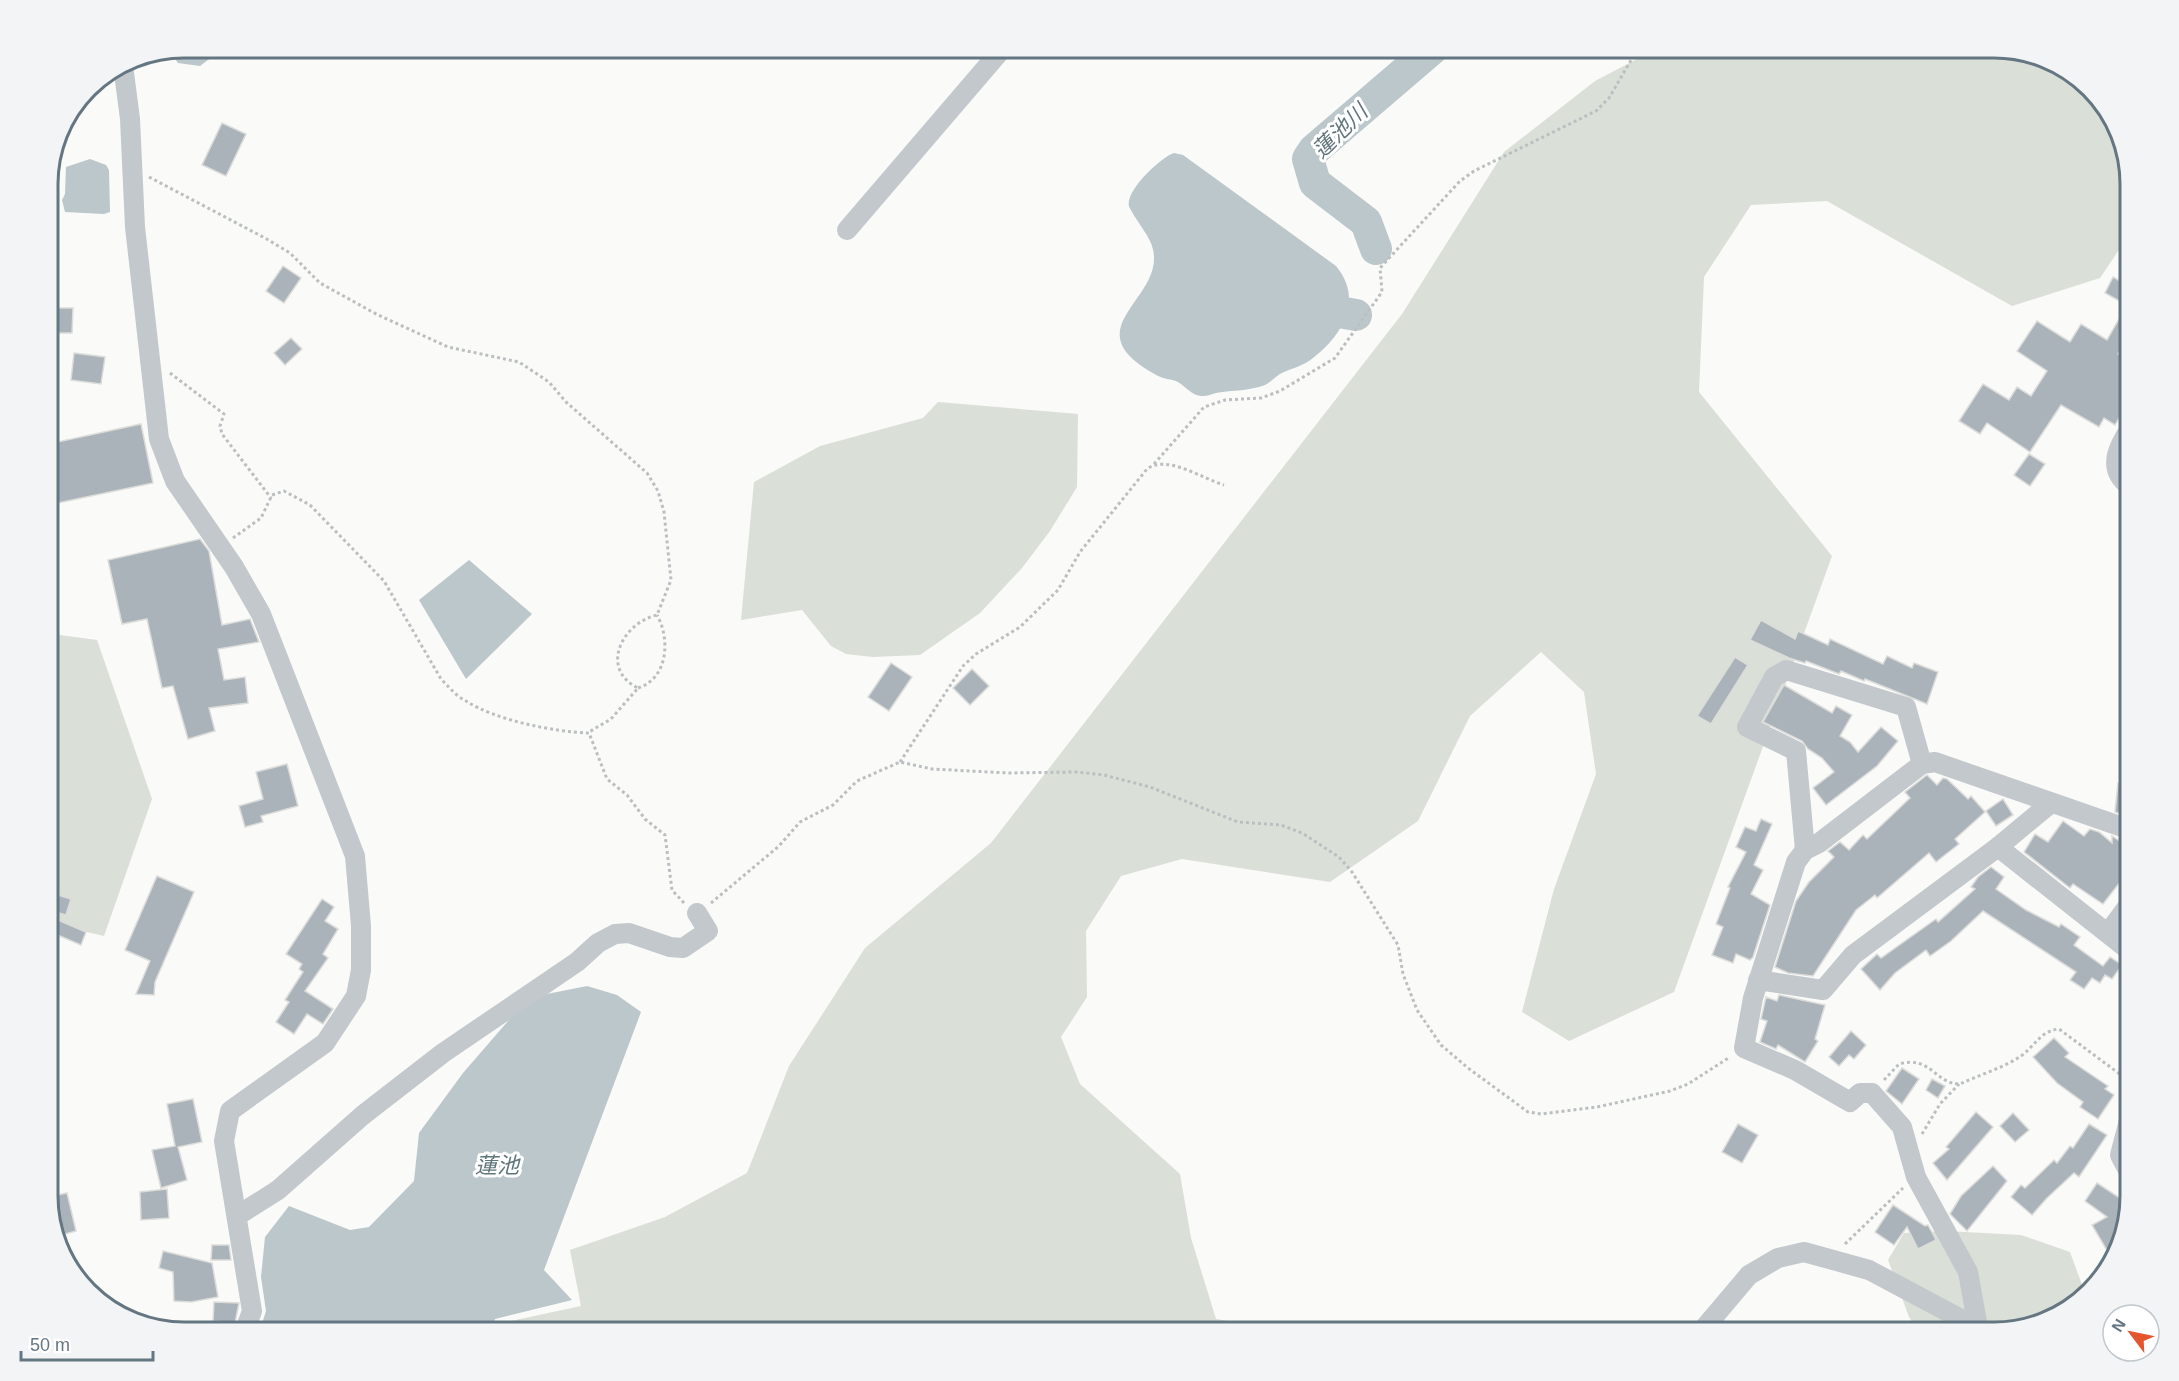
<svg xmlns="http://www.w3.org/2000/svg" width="2179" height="1381" font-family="Arial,'Noto Sans JP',sans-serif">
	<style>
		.green { fill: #dadfd7 }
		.water { fill: #bbc7cb }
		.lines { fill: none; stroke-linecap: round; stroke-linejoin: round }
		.river { stroke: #bbc7cb; stroke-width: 32 }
		.building { fill: #aab3b9; stroke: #dcdcda; stroke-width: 1.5 }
		.path { stroke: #bbbfc2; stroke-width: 3; stroke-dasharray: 3 3; stroke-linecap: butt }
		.minor { stroke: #c3c8cc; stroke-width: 20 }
		.labels { text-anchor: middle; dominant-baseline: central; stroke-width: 6; stroke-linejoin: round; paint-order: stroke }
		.water-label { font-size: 22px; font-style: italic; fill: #60757c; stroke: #fff }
		.rim { fill: none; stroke: #657683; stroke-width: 3 }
	</style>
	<rect width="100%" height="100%" fill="#fafaf8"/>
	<g class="green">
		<path d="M1658,48h336l76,23 43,46 18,68v47l-31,46 -88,28 -185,-105 -76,4 -47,72 -5,115 133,164 -158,436 -105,49 -47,-29 32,-123 42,-115 -12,-82 -43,-40 -71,64 -52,105 -88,61 -148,-23 -61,17 -35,55 1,66 -26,40 19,47 100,90 11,64 25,81 82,14h-792l5,-12 70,-15 -11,-56 95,-33 82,-44 42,-107 76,-118 126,-105 411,-529 102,-162 91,-71z"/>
		<path d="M938,402l140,12 -1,73 -27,44 -28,37 -42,45 -60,42 -47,2 -27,-3 -15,-8 -29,-36 -61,10 13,-138 66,-36 103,-28z"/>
		<path d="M48,627l12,8 37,5 55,159 -48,137 -56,-13z"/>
		<path d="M1946,1231l75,4 49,17 15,41 -23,22 -68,18h-75l-10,-16 -21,-57 16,-27z"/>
	</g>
	<g class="water">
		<path d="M185,48h48l-16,5 -17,13 -22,-3 -8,-12z"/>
		<path d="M1174,153l9,2 153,111c29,35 5,72 -27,95 -9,6 -20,8 -29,13 -5,3 -9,8 -15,11 -16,6 -32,5 -49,8 -4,1 -9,3 -13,3 -11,1 -18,-11 -27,-15 -6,-2 -12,-2 -18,-5 -94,-50 18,-79 -8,-135 -4,-9 -20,-30 -21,-35 -4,-15 32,-49 45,-53z"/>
		<path d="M90,159l16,6 3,5 1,42 -6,2 -39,-2 -3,-12 3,-6 1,-27z"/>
		<path d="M469,560l63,54 -66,65 -47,-79z"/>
		<path d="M587,986l30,9 24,17 -97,258 28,30 -77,19 -5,14h-231l7,-22 -5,-34 4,-40 24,-31 61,24 19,-3 45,-46 5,-48 44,-60 52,-60 32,-19z"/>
	</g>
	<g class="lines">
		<g class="river">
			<path d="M1376,249l-10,-27 -51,-39 -7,-24 6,-9 119,-102"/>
			<path d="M1305,306l51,9"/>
		</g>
	</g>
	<g class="building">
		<path d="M222,123l24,11 -20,42 -24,-11z"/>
		<path d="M283,266l18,12 -17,25 -18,-12z"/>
		<path d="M2113,277l18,10v44l-13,23 13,7v36l-16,28 -11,-7 -5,9 -38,-22 -31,47 -43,-29 -7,11 -21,-13 24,-37 26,16 8,-13 14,9 16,-25 -30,-20 20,-30 33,21 11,-18 26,16 20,-35 -22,-12z"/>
		<path d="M55,308h18l-1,25h-17z"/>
		<path d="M291,338l11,11 -17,16 -11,-12z"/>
		<path d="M74,353l31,4 -4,27 -30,-4z"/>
		<path d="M141,424l12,59 -105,22v-61z"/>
		<path d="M2029,454l16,10 -15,22 -16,-11z"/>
		<path d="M200,539l9,12 13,74 28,-6 9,23 -41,7 6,31 21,-3 3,26 -39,5 6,23 -27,8 -15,-53 -11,2 -15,-69 -25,5 -14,-64z"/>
		<path d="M1761,620l34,19 3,-8 30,14 2,-6 53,25 4,-8 25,12 2,-5 24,9 -11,32 -62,-25 -1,2 -23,-10 -2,3 -33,-13 -1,2 -16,-5 -39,-18z"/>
		<path d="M1735,657l13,8 -37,59 -14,-8z"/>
		<path d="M891,663l21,14 -23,34 -21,-14z"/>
		<path d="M972,669l17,17 -19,19 -17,-17z"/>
		<path d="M1784,685l48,28 4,-7 16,9 -12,21 10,6 8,10 23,-25 17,14 -21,25 -51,39 -13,-17 21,-16 -12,-14 -14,-9 -6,-8 -39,-19z"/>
		<path d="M287,764l11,42 -37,10 2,6 -18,5 -6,-21 24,-7 -7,-27z"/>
		<path d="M1927,775l10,10 6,-7 4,1 21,20 3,-3 14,16 -30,27 4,5 -23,18 -7,-9 -52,45 -2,-3 -19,15 -43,66 -25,-3 -13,-6 21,-66 13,-19 25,-25 -6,-6 12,-9 9,8 14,-15 4,4 43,-41 -5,-6z"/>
		<path d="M2118,783l13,1 -1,33 -15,-5z"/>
		<path d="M2003,799l10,16 -17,11 -10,-15z"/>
		<path d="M1761,819l11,5 -18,41 9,5 -12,24 19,11 -17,52 -3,3 -14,-6 -3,9 -21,-8 11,-28 -7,-3 14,-36 -2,-1 18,-35 -10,-5 9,-20 11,4z"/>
		<path d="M2063,821l21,15 6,-7 9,3 13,11v-7l19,13v19l-28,36 -30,-20 -3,4 -46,-36 11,-18 13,8z"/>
		<path d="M1991,867l13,10 -8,12 30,21 33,17 2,-3 19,13 -6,8 29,21 7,-9 12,8 -10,14 -7,-4 -5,8 -8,-5 -8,11 -14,-9 6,-8 -93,-61 -32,30 -21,15 -4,-6 -31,23 -15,17 -19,-21 16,-15 4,4 55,-39 2,3 37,-33 -4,-2 7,-10z"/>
		<path d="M157,876l37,16 -39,90 -1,13 -18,-1 14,-33 -25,-11z"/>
		<path d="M48,892l23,7 -5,16 -18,-5z"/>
		<path d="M322,899l12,8 -9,14 13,8 -15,25 5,4 -23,33 28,18 -10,15 -16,-10 -13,20 -18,-12 13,-20 -4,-2 18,-28 -4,-3 3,-5 -16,-10z"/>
		<path d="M58,920l28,12 -5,13 -28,-12z"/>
		<path d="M1779,995l46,10 -10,34 3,2 -13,21 -27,-17 -2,4 -16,-7 7,-21 -6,-2 5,-22 11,4z"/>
		<path d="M1851,1031l15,14 -12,14 -5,-4 -10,11 -10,-9z"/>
		<path d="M2054,1038l15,15 -4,4 43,29 -3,3 9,6 -16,24 -18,-12 3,-5 -26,-19 -24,-26z"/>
		<path d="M1902,1068l17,11 -17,25 -16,-13z"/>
		<path d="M1932,1079l13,7 -7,12 -12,-8z"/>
		<path d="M193,1099l9,43 -24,5 9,33 -26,8 -9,-38 23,-4 -8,-42z"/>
		<path d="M1976,1112l17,15 -46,53 -14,-17 16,-14 -3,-2z"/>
		<path d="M2013,1113l16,17 -14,12 -15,-16z"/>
		<path d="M1738,1124l20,11 -16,28 -20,-11z"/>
		<path d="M2089,1124l18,11 -28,42 -5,-4 -27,25 -15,17 -21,-18 10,-12 4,3 29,-28 3,3 13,-17 3,2z"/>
		<path d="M1993,1166l14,15 -40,50 -17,-17 11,-18z"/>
		<path d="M2097,1183l32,21 -17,55 -20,-34 15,-8 -22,-16z"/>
		<path d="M167,1189l2,29 -28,2 -1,-28z"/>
		<path d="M67,1193l9,38 -18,5 -10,-39z"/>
		<path d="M1893,1205l32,21 3,-1 8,15 -18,9 -11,-22 -13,18 -19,-13z"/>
		<path d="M212,1245h17l2,15h-20z"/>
		<path d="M163,1251l49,12 6,34 -27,5 -17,-1 -1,-29 -14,-4z"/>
		<path d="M214,1302l25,1 -4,20 -22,-2z"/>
	</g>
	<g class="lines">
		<g class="path">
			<path d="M149,177l116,61 25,15 30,30 58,32 70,32 71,15 30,20 17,20 81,71 11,18 6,21 7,68 -14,35c-35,8 -58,54 -19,73l-27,31 -22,13"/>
			<path d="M170,373l54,41 -4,12 2,8 49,64"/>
			<path d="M1154,464l50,-57 21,-7 36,-2 19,-7 55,-33 47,-66 -2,-24 80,-87 14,-10 122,-60 13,-13 29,-50"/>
			<path d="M233,538l28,-20 11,-23 12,-4 26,14 74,76 57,98c8,8 15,17 25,22 29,19 88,31 123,32l18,46 20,16 18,24 20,16 7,55 12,13"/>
			<path d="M638,688c31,-10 32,-50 19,-73"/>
			<path d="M900,762l63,-96 13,-12 44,-27 38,-37 22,-38 67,-83c20,-15 56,10 77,16"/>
			<path d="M711,903l68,-57 21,-24 33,-17 24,-24 43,-19 32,7 76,4 69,-1 27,3 46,12 88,35 43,3 21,8 37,24 13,15 46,73 5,29 14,36 24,35 27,23 60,44 13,2 56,-7 73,-16 18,-7 42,-27"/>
			<path d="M1884,1080l15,-16c32,-9 36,20 61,20 19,-9 43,-16 61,-28 14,-10 19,-25 38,-27l62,46 10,3"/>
			<path d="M1922,1134l18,-30 19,-20"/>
			<path d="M1845,1244l58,-56"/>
		</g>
		<g class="minor">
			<path d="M123,65l7,54 5,108 24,212 16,42 59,86 27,47 94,242 6,70v44l-5,26 -31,47 -95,68 -6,30 28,170 -8,22"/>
			<path d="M847,230l156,-182"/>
			<path d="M2131,427c-14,21 -25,43 0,60"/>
			<path d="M1998,847l133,105"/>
			<path d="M1805,850l-9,-99 -49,-24 27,-50 12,-7 120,37 16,57"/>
			<path d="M2108,933l23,-31"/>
			<path d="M1758,980l65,10 30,-35 145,-108 53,-44"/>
			<path d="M2131,1113l-11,42 11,21"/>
			<path d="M237,1216l41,-26 85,-75 80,-62 134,-91 21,-19 17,-9 14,-1 41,14 13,1 25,-17 -11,-18"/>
			<path d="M1700,1333l49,-58 29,-17 26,-6 65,18 109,58"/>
			<path d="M1979,1333l-11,-61 -52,-95 -14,-50 -30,-34h-12l-10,9 -55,-32 -51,-22 9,-50 43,-136 9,-12 14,-7 103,-79 13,-2 196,68"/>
		</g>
	</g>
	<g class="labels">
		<g class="water-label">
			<text transform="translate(1340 131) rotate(-44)">蓮池川</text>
			<text x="497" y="1165">蓮池</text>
		</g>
	</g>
	<path d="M0 0H2179V1381H0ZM184 58H1994A126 126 0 0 1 2120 184V1196A126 126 0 0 1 1994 1322H184A126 126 0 0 1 58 1196V184A126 126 0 0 1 184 58Z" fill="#f3f4f5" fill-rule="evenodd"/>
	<path class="rim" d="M184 58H1994A126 126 0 0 1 2120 184V1196A126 126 0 0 1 1994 1322H184A126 126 0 0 1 58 1196V184A126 126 0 0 1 184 58Z"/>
	<g transform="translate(2131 1333) rotate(302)"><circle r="28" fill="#ffffff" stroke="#c1c8cd" stroke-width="1.5"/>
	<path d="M0-4.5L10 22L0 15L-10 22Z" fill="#e4572e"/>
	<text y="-9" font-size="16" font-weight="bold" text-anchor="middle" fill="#657683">N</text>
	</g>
	<path d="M21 1351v9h132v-9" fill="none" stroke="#657683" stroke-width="3"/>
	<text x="30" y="1351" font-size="18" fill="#657683" stroke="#ffffff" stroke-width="4.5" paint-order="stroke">50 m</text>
</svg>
